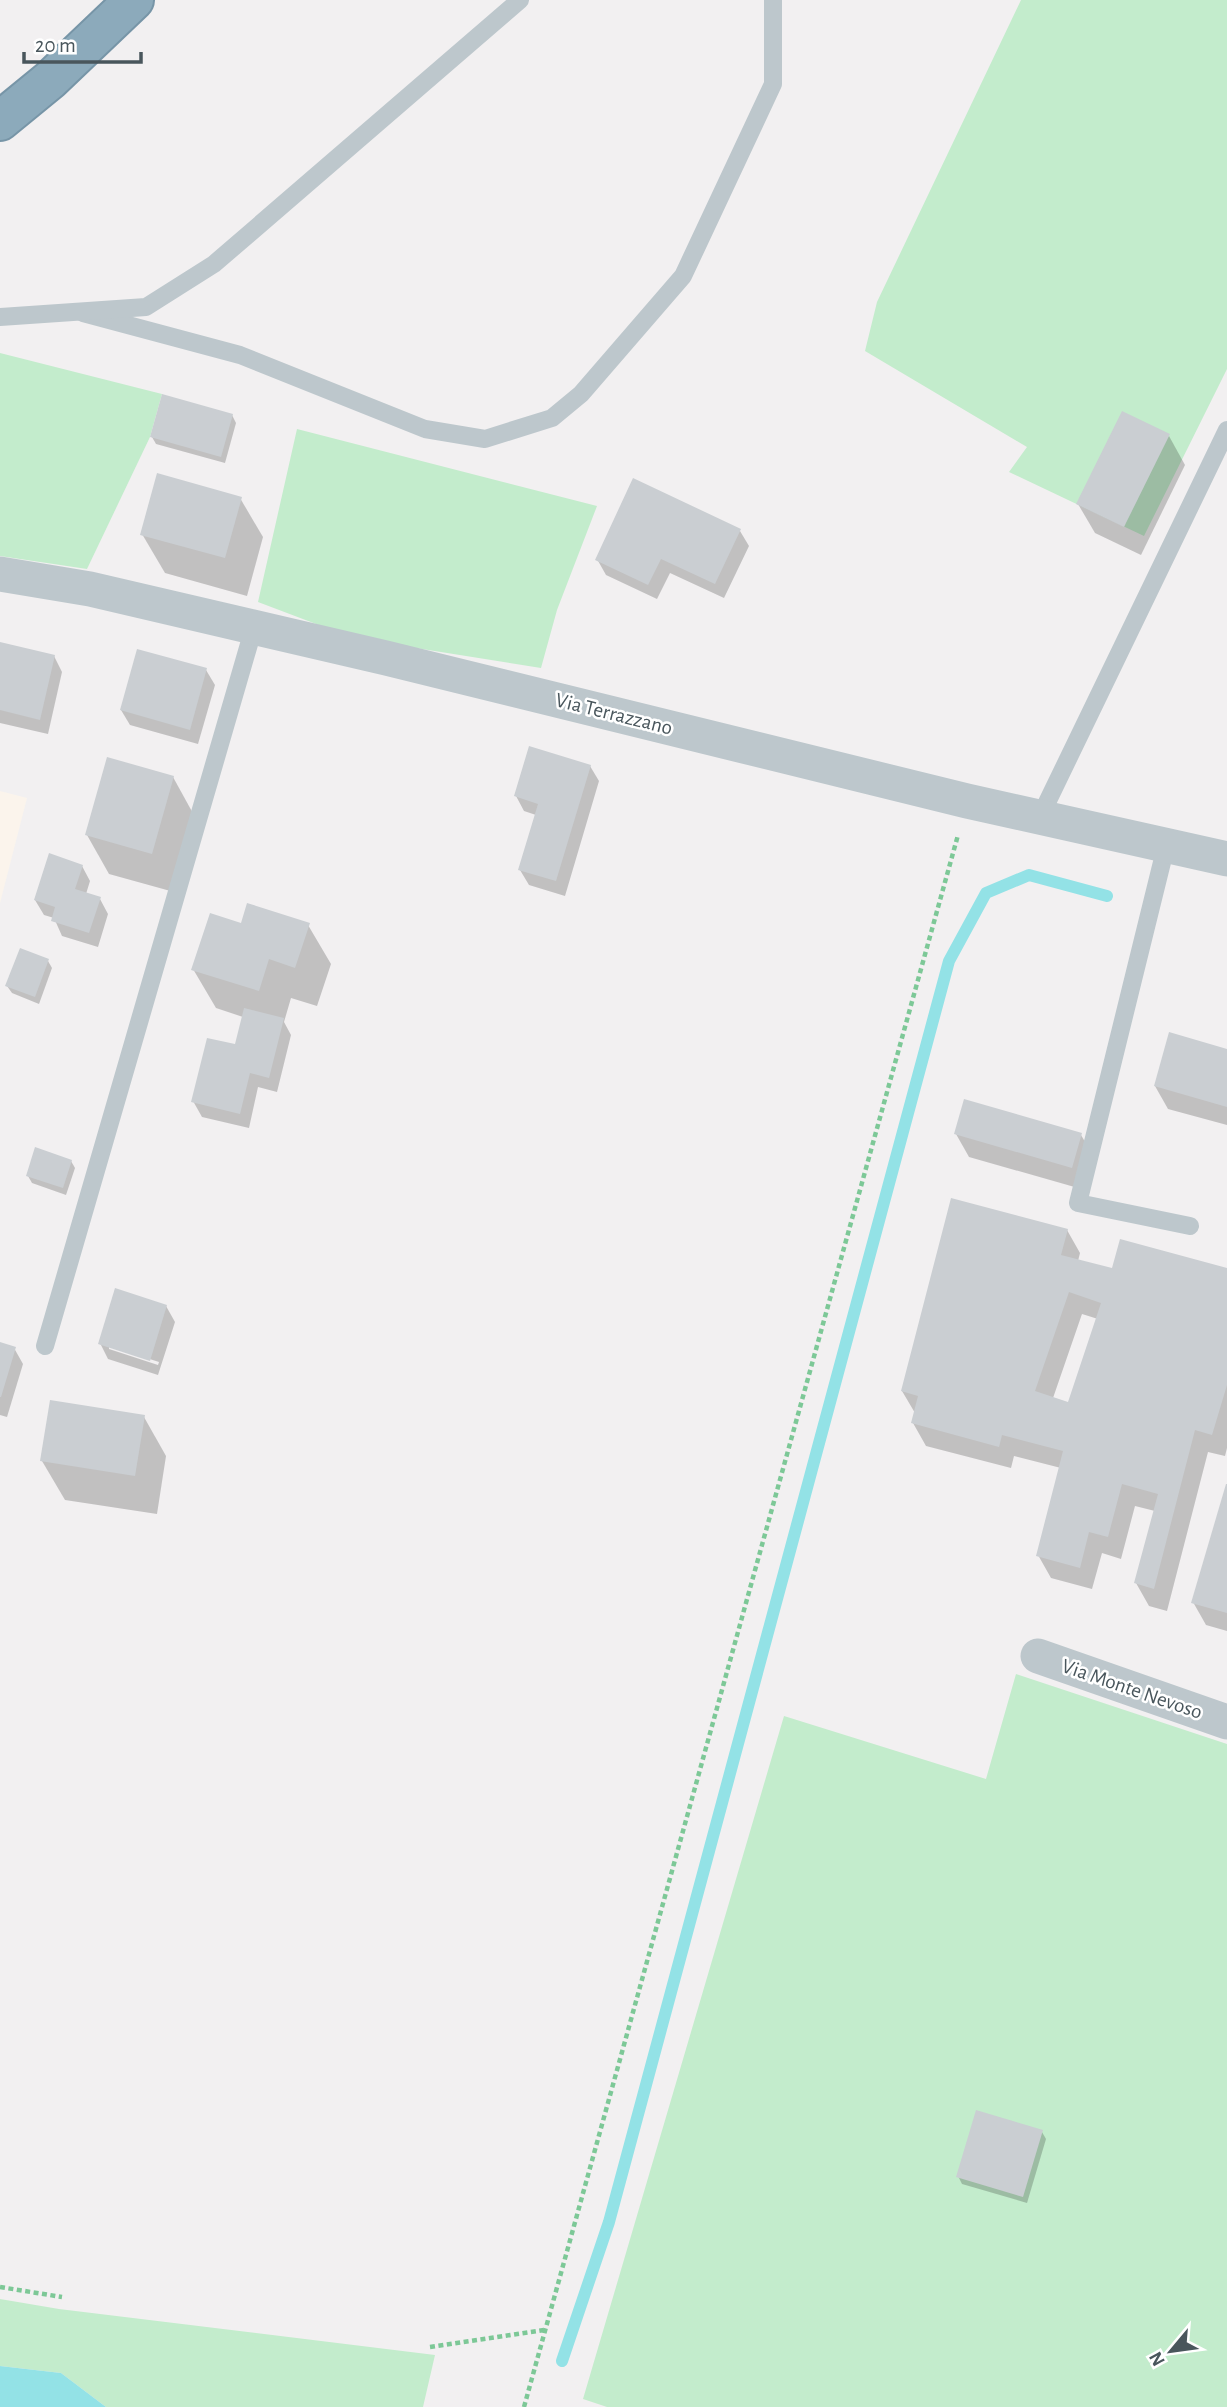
<svg xmlns="http://www.w3.org/2000/svg" width="1227" height="2407" font-family="'Alegreya Sans',sans-serif">
	<style>
		.commercial { fill: #fbf4ec }
		.green { fill: #c3eccc }
		.water { fill: #93e2e6 }
		.shadow { fill: #0003; fill-rule: evenodd }
		.lines { fill: none; stroke-linecap: round; stroke-linejoin: round }
		.stream { stroke: #93e2e6; stroke-width: 12 }
		.building { fill: #caced2; fill-rule: evenodd }
		.highway-casing { stroke: #7795a7; stroke-width: 42 }
		.path { stroke: #7dc897; stroke-width: 4.5; stroke-dasharray: 5 3.5; stroke-linecap: butt }
		.lane { stroke: #bdc7cc; stroke-width: 18 }
		.street { stroke: #bdc7cc; stroke-width: 35 }
		.highway { stroke: #8caabb; stroke-width: 38 }
		.labels { text-anchor: middle; dominant-baseline: central; stroke-width: 5; stroke-linejoin: round; paint-order: stroke }
		.street-label { font-size: 21px; fill: #49565c; stroke: #fff }
	</style>
	<rect width="100%" height="100%" fill="#f2f0f1"/>
	<path class="commercial" d="M0,791l27,7 -27,105z"/>
	<g class="green">
		<path d="M1021,0h206v369l-83,167 -135,-64 18,-25 -162,-96 12,-49z"/>
		<path d="M0,353l162,41 -12,43 -63,132 -87,-13z"/>
		<path d="M297,429l300,77 -40,104 -16,58 -188,-30 -95,-36z"/>
		<path d="M1016,1674l211,70v663h-620l-24,-8 201,-683 202,63z"/>
		<path d="M0,2299l59,10 376,46 -12,52h-317l-45,-34 -61,-7z"/>
	</g>
	<path class="water" d="M0,2366l61,7 45,34h-106z"/>
	<g class="shadow">
		<path d="M232,415l4,8 -11,40 -69,-19 -4,-7z"/>
		<path d="M1169,436l16,29 -44,90 -46,-22 -17,-29z"/>
		<path d="M240,498l23,39 -16,59 -82,-23 -23,-39z"/>
		<path d="M740,531l9,15 -25,52 -54,-25 -13,26 -51,-24 -9,-16z"/>
		<path d="M0,644l54,12 8,16 -14,62 -48,-11z"/>
		<path d="M206,670l9,15 -17,59 -68,-19 -9,-15z"/>
		<path d="M590,766l9,15 -34,115 -36,-11 -9,-15 16,-55 -12,-4 -8,-15z"/>
		<path d="M173,777l22,40 -21,75 -65,-18 -22,-39z"/>
		<path d="M82,866l8,15 -4,13 14,5 8,15 -10,33 -36,-11 -8,-18 -10,-3 -9,-15z"/>
		<path d="M308,925l23,39 -14,42 -26,-8 -7,24 7,13 -14,57 -19,-5 -9,41 -47,-11 -9,-16 43,-55 7,-29 -27,-9 -23,-39 49,-43z"/>
		<path d="M48,961l4,7 -13,36 -27,-11 -5,-7z"/>
		<path d="M1227,1051v74l-59,-16 -13,-23z"/>
		<path d="M956,1134l125,1 13,22 -9,33 -116,-33z"/>
		<path d="M71,1161l4,7 -9,27 -34,-12 -4,-7z"/>
		<path d="M1067,1230l13,23 -2,8 35,9 114,-1v179l-2,8 -17,-4 -41,159 -18,-5 -13,-23 19,-72 -20,-5 -14,53 -19,-6 -10,36 -41,-11 -13,-23 23,-87 -47,-12 -3,12 -85,-22 -13,-23 2,-10 -13,-22zM1082,1314l16,5 -29,85 -16,-6z"/>
		<path d="M166,1306l9,16 -17,53 -50,-16 -8,-16zM109,1346l50,16 -1,3 -49,-16z"/>
		<path d="M0,1344l14,4 9,16 -16,53 -7,-2z"/>
		<path d="M144,1417l22,39 -9,58 -92,-14 -23,-39z"/>
		<path d="M1227,1488v143l-21,-6 -13,-23z"/>
		<path d="M1042,2132l4,7 -19,64 -65,-19 -4,-8z"/>
	</g>
	<g class="lines">
		<path class="stream" d="M562,2361l47,-139 340,-1261 37,-68 43,-18 78,21"/>
	</g>
	<g class="building">
		<path d="M162,394l71,20 -12,43 -71,-20z"/>
		<path d="M1122,411l48,23 -46,93 -48,-23z"/>
		<path d="M157,473l85,24 -17,61 -85,-23z"/>
		<path d="M633,478l108,51 -26,55 -54,-25 -13,26 -53,-25z"/>
		<path d="M0,642l55,13 -15,65 -40,-10z"/>
		<path d="M137,649l70,19 -17,62 -70,-20z"/>
		<path d="M529,746l62,19 -35,116 -38,-11 20,-66 -24,-8z"/>
		<path d="M107,757l67,19 -22,78 -67,-19z"/>
		<path d="M49,853l34,12 -8,24 26,8 -12,36 -38,-12 4,-14 -21,-7z"/>
		<path d="M247,903l63,20 -15,45 -26,-9 -10,32 -68,-21 19,-57 31,10z"/>
		<path d="M20,948l29,11 -14,38 -30,-11z"/>
		<path d="M244,1008l40,10 -15,60 -19,-5 -10,41 -49,-12 16,-64 28,6z"/>
		<path d="M1169,1032l58,17v58l-73,-21z"/>
		<path d="M964,1099l118,34 -10,35 -118,-34z"/>
		<path d="M35,1147l37,13 -9,28 -37,-12z"/>
		<path d="M951,1198l117,31 -7,26 51,13 8,-29 107,29v117l-15,50 -17,-5 -41,159 -20,-6 24,-89 -36,-10 -14,53 -19,-5 -9,36 -44,-12 27,-105 -61,-16 -3,12 -88,-24 7,-27 -17,-5zM1069,1292l32,11 -33,99 -33,-11z"/>
		<path d="M115,1288l52,17 -17,56 -52,-17z"/>
		<path d="M0,1342l16,5 -15,50h-1z"/>
		<path d="M50,1400l95,15 -10,61 -95,-15z"/>
		<path d="M1226,1484h1v129l-36,-10z"/>
		<path d="M976,2110l67,20 -20,67 -67,-20z"/>
	</g>
	<g class="lines">
		<defs>
			<path id="highway" d="M0,121l50,-41 84,-80"/>
		</defs>
		<use href="#highway" class="highway-casing"/>
		<g class="path">
			<path d="M0,2287l62,10"/>
			<path d="M430,2347l114,-17"/>
			<path d="M524,2407l434,-1572"/>
		</g>
		<g class="lane">
			<path d="M83,313l157,42 185,74 60,10 67,-21 29,-24 102,-118 90,-192v-84"/>
			<path d="M0,317l146,-10 68,-43 306,-264"/>
			<path d="M1040,817l187,-387"/>
			<path d="M1166,846l-88,357 112,23"/>
			<path d="M45,1346l209,-719"/>
		</g>
		<g class="street">
			<path d="M0,574l90,15 296,69 581,143 260,58"/>
			<path d="M1038,1656l189,66"/>
		</g>
		<use href="#highway" class="highway"/>
	</g>
	<g class="labels">
		<g class="street-label">
			<text transform="translate(614 714) rotate(14)">Via Terrazzano</text>
			<text transform="translate(1132 1689) rotate(19)">Via Monte Nevoso</text>
		</g>
	</g>
	<g transform="translate(1171 2351) rotate(241)" stroke="#ffffff" stroke-width="5" paint-order="stroke">
	<path d="M0-5L12 26L0 18L-12 26Z" fill="#49565c"/>
	<text y="-10" font-size="19" font-weight="bold" text-anchor="middle" fill="#49565c">N</text>
	</g>
	<path d="M24 52v10h117v-10" fill="none" stroke="#49565c" stroke-width="3.5"/>
	<text x="35" y="52" font-size="21" fill="#49565c" stroke="#ffffff" stroke-width="5" paint-order="stroke">20 m</text>
</svg>
